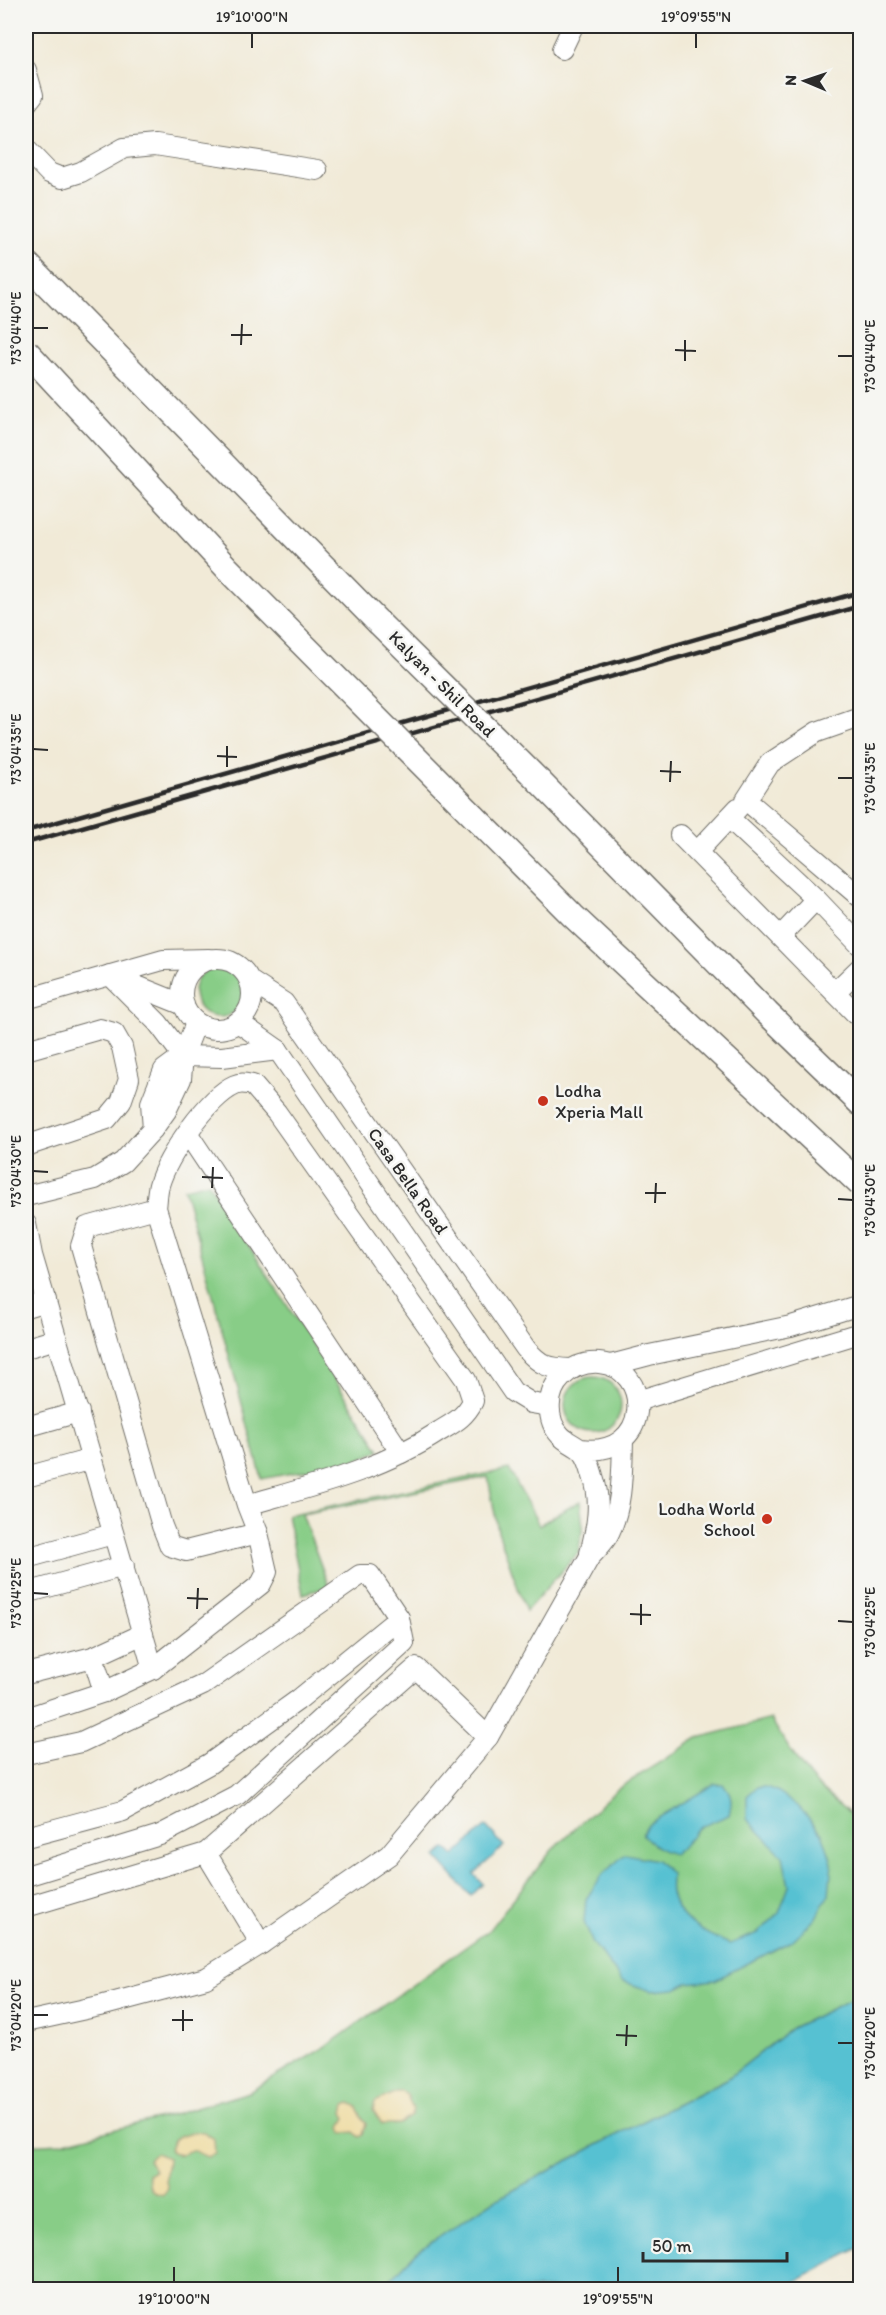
<svg xmlns="http://www.w3.org/2000/svg" width="886" height="2315" font-family="Itim,sans-serif">
	<style>
		.green { fill: #88cd87; stroke: #5a7c59; stroke-width: 1.5 }
		.sand { fill: #eeda9e; stroke: #8c8264; stroke-width: 1.5 }
		.water { fill: #56c1d2; stroke: #40767e; stroke-width: 1.5 }
		.lines { fill: none; stroke-linecap: round; stroke-linejoin: round }
		.minor-casing { stroke: #706e67; stroke-width: 22 }
		.major-casing { stroke: #706e67; stroke-width: 27 }
		.minor { stroke: #fff; stroke-width: 20 }
		.major { stroke: #fff; stroke-width: 24 }
		.rail { stroke: #2b2b2b; stroke-width: 4.5 }
		.major-bridge-casing { stroke: #706e67; stroke-width: 27; stroke-linecap: butt }
		.major-bridge { stroke: #fff; stroke-width: 24 }
		.ticks { fill: none; stroke: #2b2b2b; stroke-width: 2 }
		.poi-dot { fill: #c8321e; stroke: #f6f6f2; stroke-width: 2 }
		.labels { text-anchor: middle; dominant-baseline: central; stroke-width: 5; stroke-linejoin: round; paint-order: stroke }
		.street-label { font-size: 18px; fill: #2b2b2b; stroke: #f6f6f2 }
		.poi-label { font-size: 18px; fill: #2b2b2b; stroke: #f6f6f2; text-anchor: start }
		.neatline { fill: none; stroke: #2b2b2b; stroke-width: 2 }
		.ticks-label { font-size: 15px; text-anchor: middle; fill: #2b2b2b }
	</style>
	<rect width="100%" height="100%" fill="#f6f6f2"/>
	<filter id="ink" filterUnits="userSpaceOnUse"><feTurbulence type="fractalNoise" baseFrequency=".0167" numOctaves="2"/><feDisplacementMap in="SourceGraphic" scale="12" xChannelSelector="R" yChannelSelector="G"/><feConvolveMatrix kernelMatrix="1 2 1 2 8 2 1 2 1" color-interpolation-filters="sRGB"/></filter>
	<filter id="wash" filterUnits="userSpaceOnUse"><feTurbulence type="fractalNoise" baseFrequency=".008" numOctaves="4" result="noise"/><feDisplacementMap in="SourceGraphic" scale="24" xChannelSelector="R" yChannelSelector="G"/><feGaussianBlur stdDeviation="1.35" result="paint"/><feColorMatrix in="noise" values="0 0 0 0 0 0 0 0 0 0 0 0 0 0 0 0 0 1.4 0 .05"/><feComposite in="paint" operator="in"/></filter>
	<g filter="url(#wash)">
		<rect width="100%" height="100%" fill="#f1ead7"/>
		<g class="green">
			<circle cx="219" cy="992" r="25"/>
			<path d="M208,1182l172,268 -22,10 -96,19 -78,-291z"/>
			<circle cx="593" cy="1405" r="28"/>
			<path d="M509,1469l30,56 41,-24 3,26 -5,26 -52,58 -28,-80 -10,-54 -186,37 27,73 -26,7 -16,-79z"/>
			<path d="M771,1719c14,24 30,50 50,70 15,15 27,19 39,39v167l-68,33 -65,51 -130,66 -105,57 -75,50 -36,37 -355,1v-145l35,-2 115,-29 73,-22 76,-45 163,-116 64,-81 64,-60 82,-52z"/>
		</g>
		<g class="sand">
			<path d="M396,2092h6l5,3 6,15 -2,6 -12,8h-17l-9,-14 2,-8z"/>
			<path d="M350,2103l6,3 10,18 -3,11 -3,2 -6,-5 -11,1 -2,-6 5,-9 -3,-5 2,-8z"/>
			<path d="M194,2132h10l10,7 1,15 -8,3 -15,-7 -14,5 -8,-4c1,-14 12,-17 24,-19z"/>
			<path d="M155,2153l13,5c0,10 -5,20 0,30l-5,7 -8,-2 -5,-5 -2,-14 7,-4 -7,-10z"/>
		</g>
		<g class="water">
			<path d="M714,1784h9c10,10 9,18 6,31l-31,13 -17,20 -7,6c-14,-4 -23,-9 -32,-20l6,-10z"/>
			<path d="M757,1787h9l13,5 19,14 24,27 10,29 -3,32 -14,25 -23,22 -77,39 -27,3 -12,6 -25,2 -29,-10 -29,-38 -9,-21 2,-23 16,-24 23,-21 32,6 14,14c0,6 -1,14 0,19 7,29 34,41 59,51l28,-11 21,-20 10,-27 -6,-30 -36,-37v-23z"/>
			<path d="M486,1826l18,20 -30,28 9,10 -12,12 -35,-39 10,-9 8,8z"/>
			<path d="M860,1995v252l-78,42h-401l36,-37 75,-50 105,-57 130,-66 65,-51z"/>
		</g>
	</g>
	<g filter="url(#ink)">
		<g class="lines">
			<defs>
				<g id="minor">
					<path d="M562,49l11,-23"/>
					<path d="M26,70l7,25 -7,9"/>
					<path d="M26,149l23,24 13,5 19,-6 43,-24 31,-3 162,25"/>
					<path d="M860,717l-43,15 -47,31 -24,37 114,97"/>
					<path d="M729,818l87,81 44,46"/>
					<path d="M680,835l180,183"/>
					<path d="M697,852l41,-44"/>
					<path d="M781,936l35,-37"/>
					<circle cx="217" cy="994" r="35"/>
					<path d="M110,975l48,48 25,33"/>
					<path d="M117,978l67,27"/>
					<path d="M250,981l34,22 242,346c15,17 22,19 44,20"/>
					<path d="M835,992l25,-24"/>
					<path d="M26,999l137,-39 46,-1"/>
					<path d="M238,1022l40,28 235,342 18,11 18,3"/>
					<path d="M26,1050l74,-21 14,4 8,14 7,32 -8,23 -14,17 -81,27"/>
					<path d="M153,1129l-2,-26 13,-33 19,-14 39,1 56,-7"/>
					<path d="M188,1134l213,319"/>
					<path d="M26,1196l69,-17 28,-17 30,-33 13,-18 15,-32 2,-23 13,-33"/>
					<path d="M156,1208l-69,19 -6,19 81,280 8,20 16,5 72,-18"/>
					<path d="M26,1224l6,31 121,414"/>
					<path d="M26,1307l20,-6"/>
					<path d="M26,1348l31,-9"/>
					<path d="M611,1365l38,-10 142,-29 69,-21"/>
					<path d="M637,1401l223,-68"/>
					<path d="M26,1427l53,-15"/>
					<path d="M580,1449c73,10 73,-82 19,-86 -14,-1 -27,4 -37,14 -16,15 -16,43 -2,58 6,7 16,10 22,16 6,6 9,18 11,25 9,26 4,51 -3,77"/>
					<path d="M26,1477l66,-18"/>
					<path d="M26,1558l87,-24"/>
					<path d="M26,1593l98,-27"/>
					<path d="M93,1657l11,35"/>
					<path d="M26,1674l67,-17 50,-23"/>
					<path d="M26,1718l78,-26 49,-23 108,-85 6,-12 -9,-39 -11,-28 -91,-297c1,-7 1,-16 3,-23 8,-28 49,-88 76,-100 6,-3 12,-1 18,0l24,28 189,267 7,21c-8,16 -18,21 -33,30 -59,39 -127,55 -193,74"/>
					<path d="M26,1754l55,-12 122,-57 157,-110h10l29,43 5,25 -167,152 -77,40 -134,41"/>
					<path d="M26,1837l97,-26 86,-47 89,-64 101,-82"/>
					<path d="M206,1853l55,91"/>
					<path d="M26,1907l180,-54 210,-185 72,69"/>
					<path d="M26,2022l78,-17 102,-27 55,-34 128,-89 99,-118 101,-179c7,-8 16,-16 20,-25 14,-28 13,-62 14,-92"/>
				</g>
				<g id="major">
					<path d="M26,263l352,359"/>
					<path d="M539,781l228,232 93,90"/>
				</g>
			</defs>
			<use href="#minor" class="minor-casing"/>
			<use href="#major" class="major-casing"/>
			<use href="#minor" class="minor"/>
			<use href="#major" class="major"/>
			<g class="rail">
				<path d="M26,831l834,-239"/>
				<path d="M26,843l834,-237"/>
			</g>
			<defs>
				<g id="major-bridge">
					<path d="M26,351l201,217 346,348 287,268"/>
					<path d="M378,622l161,159"/>
				</g>
			</defs>
			<use href="#major-bridge" class="major-bridge-casing"/>
			<use href="#major-bridge" class="major-bridge"/>
		</g>
	</g>
	<path class="ticks" d="M252,48v-15M696,48v-15M33,328h15M231,335h21M241,345l1,-21M675,350l21,1M838,356h15M685,361v-21M33,749l15,1M217,756l20,1M227,767v-21M660,771l21,1M838,778h15M670,782l1,-21M33,1171l15,1M202,1177l21,1M212,1188l1,-21M645,1193h21M838,1199l15,1M655,1203l1,-20M33,1593l15,1M187,1598l21,1M197,1609l1,-21M630,1614l21,1M838,1621l15,1M641,1625v-21M33,2015h15M172,2020h21M183,2031v-21M616,2035l21,1M838,2043h15M626,2046l1,-21M174,2282v-15M618,2282v-15"/>
	<g class="poi-dot">
		<circle cx="543" cy="1101" r="6"/>
		<circle cx="767" cy="1519" r="6"/>
	</g>
	<g class="labels">
		<g class="street-label">
			<text transform="translate(442 684) rotate(45)">Kalyan - Shil Road</text>
			<text transform="translate(408 1181) rotate(55)">Casa Bella Road</text>
		</g>
		<g class="poi-label">
			<text x="555" y="1091">Lodha<tspan x="555" dy="21">Xperia Mall</tspan></text>
			<text x="755" y="1509" text-anchor="end">Lodha World<tspan x="755" dy="21">School</tspan></text>
		</g>
	</g>
	<rect width="886" height="2315" fill="none" stroke="#f6f6f2" stroke-width="66"/>
	<g transform="translate(805 81) rotate(272)" stroke="#f6f6f2" stroke-width="4.5" paint-order="stroke">
	<path d="M0-4.5L10 22L0 15L-10 22Z" fill="#2b2b2b"/>
	<text y="-9" font-size="16" font-weight="bold" text-anchor="middle" fill="#2b2b2b">N</text>
	</g>
	<path d="M643 2252v9h144v-9" fill="none" stroke="#2b2b2b" stroke-width="3"/>
	<text x="652" y="2252" font-size="18" fill="#2b2b2b" stroke="#f6f6f2" stroke-width="4.5" paint-order="stroke">50 m</text>
	<rect x="33" y="33" width="820" height="2249" class="neatline"/>
	<g class="ticks-label">
		<text x="252" y="22">19°10'00"N</text>
		<text x="696" y="22">19°09'55"N</text>
		<text transform="translate(16 328) rotate(-90)" y="5">73°04'40"E</text>
		<text transform="translate(870 356) rotate(-90)" y="5">73°04'40"E</text>
		<text transform="translate(16 749) rotate(-90)" y="5">73°04'35"E</text>
		<text transform="translate(870 778) rotate(-90)" y="5">73°04'35"E</text>
		<text transform="translate(16 1171) rotate(-90)" y="5">73°04'30"E</text>
		<text transform="translate(870 1200) rotate(-90)" y="5">73°04'30"E</text>
		<text transform="translate(16 1593) rotate(-90)" y="5">73°04'25"E</text>
		<text transform="translate(870 1622) rotate(-90)" y="5">73°04'25"E</text>
		<text transform="translate(16 2015) rotate(-90)" y="5">73°04'20"E</text>
		<text transform="translate(870 2043) rotate(-90)" y="5">73°04'20"E</text>
		<text x="174" y="2304">19°10'00"N</text>
		<text x="618" y="2304">19°09'55"N</text>
	</g>
</svg>
